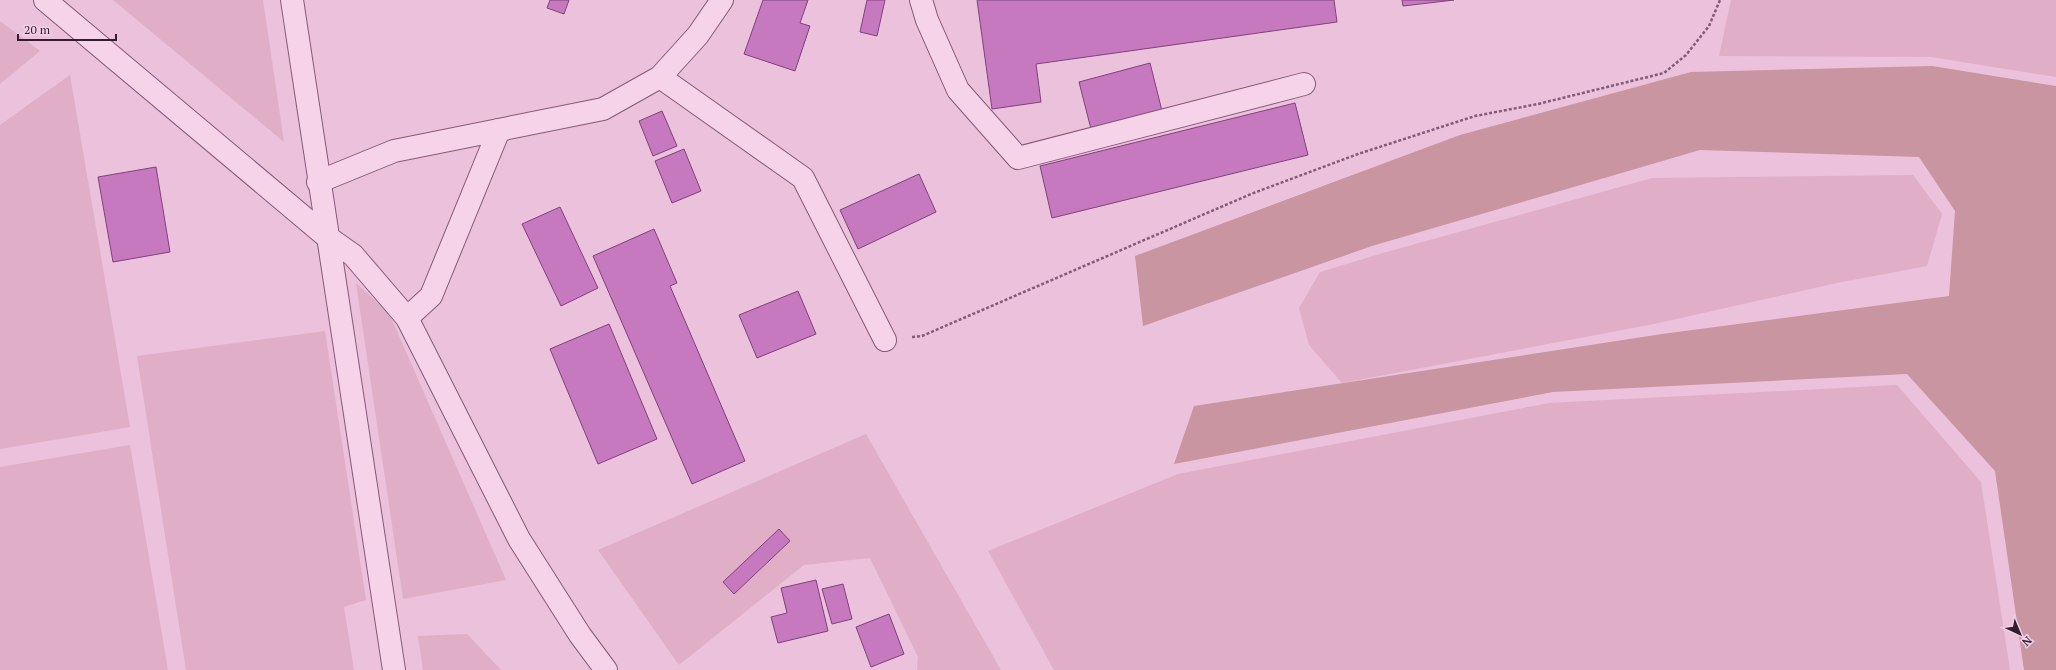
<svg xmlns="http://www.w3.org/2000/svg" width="2056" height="670" font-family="'PT Serif',serif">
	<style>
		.farmland { fill: #e0aec7 }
		.green { fill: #c895a0 }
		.building { fill: #c779c0; stroke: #80417c }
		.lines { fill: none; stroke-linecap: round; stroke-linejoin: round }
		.minor-casing { stroke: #835a7a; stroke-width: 24 }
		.path { stroke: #835a7a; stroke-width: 2.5; stroke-dasharray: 3 2; stroke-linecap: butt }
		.minor { stroke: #f6d3e9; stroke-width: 22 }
	</style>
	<rect width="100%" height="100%" fill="#ebc1db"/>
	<g class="farmland">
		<path d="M113,0h150l21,142z"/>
		<path d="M1731,0h325v77l-125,-20 -212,-1z"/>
		<path d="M0,21l40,30 -40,33z"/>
		<path d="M70,75l60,352 -130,22v-324z"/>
		<path d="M1913,175l29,39 -15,52 -90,17 -183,41 -312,59 -33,-38 -10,-37 21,-36 63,-19 269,-75z"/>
		<path d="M356,283l33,30 117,267 -103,19z"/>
		<path d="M325,331l41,269 -22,7 10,63h-168l-49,-314z"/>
		<path d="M1897,385l84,97 29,188h-956l-66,-119 190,-77 371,-71z"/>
		<path d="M866,434l135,236h-84l1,-13 -48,-99 -66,7 -125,100 -81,-115z"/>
		<path d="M130,445l38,225h-168v-203z"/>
		<path d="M467,634l34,36h-78l-5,-34z"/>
	</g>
	<path class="green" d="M1932,66l124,20v584h-32l-29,-199 -88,-97 -354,18 -379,72 20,-58 468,-72 287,-38 6,-85 -36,-54 -219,-7 -328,96 -229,80 -8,-70 325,-121 231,-63z"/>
	<g class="building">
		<path d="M550,0h19l-5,14 -17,-6z"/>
		<path d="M763,0h45l-8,23 10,3 -15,45 -51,-17z"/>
		<path d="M867,0h18l-8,36 -17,-4z"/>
		<path d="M977,0h357l3,22 -301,42 5,38 -49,7z"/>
		<path d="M1402,0h52l-51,6z"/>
		<path d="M1150,63l12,48 -71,18 -12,-47z"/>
		<path d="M1295,103l13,52 -256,63 -12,-52z"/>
		<path d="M662,111l15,35 -24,10 -14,-35z"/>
		<path d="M684,149l17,42 -29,12 -17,-42z"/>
		<path d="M156,167l14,85 -57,10 -15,-85z"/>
		<path d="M919,174l17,38 -78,37 -18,-39z"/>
		<path d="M560,207l38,81 -37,18 -39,-82z"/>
		<path d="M654,229l23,54 -7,3 75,175 -53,23 -99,-228z"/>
		<path d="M798,291l18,43 -59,24 -18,-43z"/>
		<path d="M609,324l48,115 -59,25 -48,-115z"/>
		<path d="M779,529l11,12 -56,53 -11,-12z"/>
		<path d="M816,580l12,51 -50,12 -7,-26 16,-4 -6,-25z"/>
		<path d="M843,584l9,35 -20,5 -10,-35z"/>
		<path d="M889,614l15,40 -33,13 -15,-40z"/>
	</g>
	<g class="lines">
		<defs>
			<g id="minor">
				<path d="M45,0l281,236 27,19 54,63 112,221 61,96 26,35"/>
				<path d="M292,0l102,670"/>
				<path d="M921,0l6,20 31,70 60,68 286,-74"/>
				<path d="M660,77l143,101 82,162"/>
				<path d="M318,182l76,-31 209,-42 57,-32 38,-42 24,-35"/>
				<path d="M407,318l24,-22 68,-166"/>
			</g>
		</defs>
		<use href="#minor" class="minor-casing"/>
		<path class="path" d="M912,337l10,-1 329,-142 107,-40 117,-38 63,-12 126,-31 22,-18 23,-29 11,-26"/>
		<use href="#minor" class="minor"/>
	</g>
	<g transform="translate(2020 634) rotate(136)" stroke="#f3d0e5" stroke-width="3" paint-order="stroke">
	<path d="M0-3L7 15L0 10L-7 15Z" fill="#331d30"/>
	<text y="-6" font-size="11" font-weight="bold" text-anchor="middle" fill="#331d30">N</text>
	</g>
	<path d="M18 34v6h98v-6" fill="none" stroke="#331d30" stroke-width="2"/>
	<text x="24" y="34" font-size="12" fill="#331d30" stroke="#f3d0e5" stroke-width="3" paint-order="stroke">20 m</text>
</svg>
